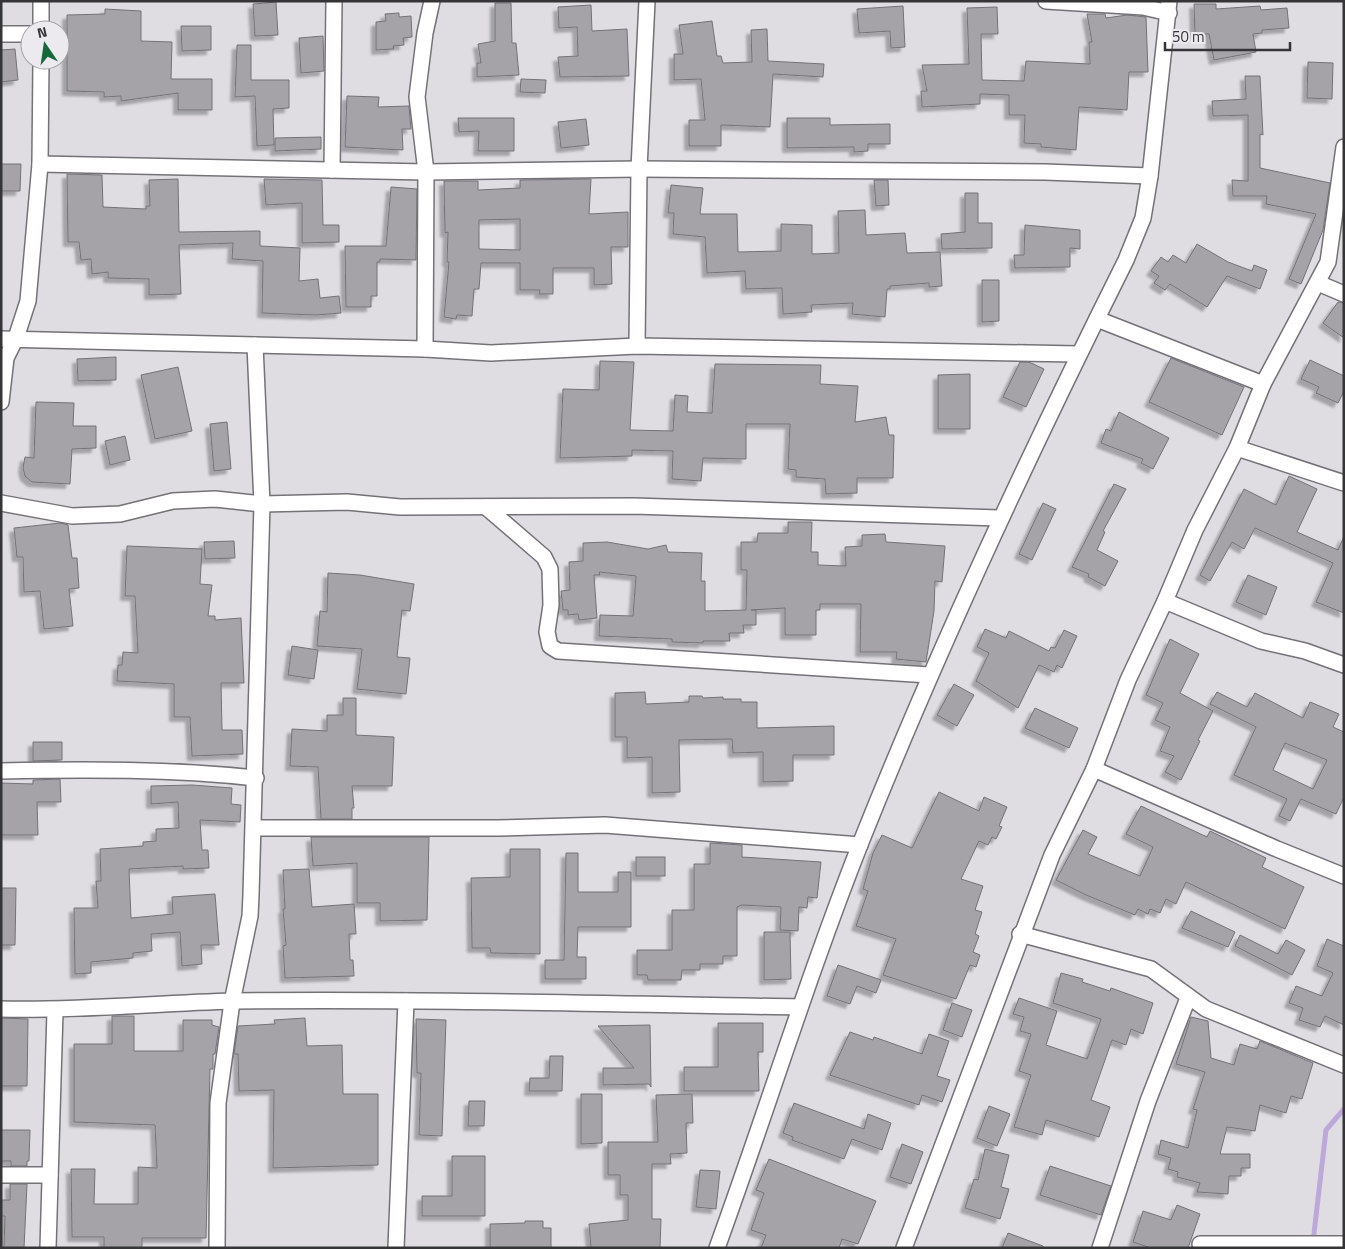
<svg xmlns="http://www.w3.org/2000/svg" width="1345" height="1249" font-family="'Titillium Web',sans-serif">
	<style>
		.lines { fill: none; stroke-linecap: round; stroke-linejoin: round }
		.stream { stroke: #bca9d9; stroke-width: 5 }
		.building { fill: #a5a3a8; stroke: #747277; fill-rule: evenodd; filter: url(#shadow) }
		.minor-casing { stroke: #747277; stroke-width: 18 }
		.minor { stroke: #fff; stroke-width: 15 }
	</style>
	<defs>
		<filter id="shadow"><feDropShadow dx="-4.5" dy="4.5" stdDeviation="1" flood-color="#0004"/></filter>
	</defs>
	<rect width="100%" height="100%" fill="#dfdde2"/>
	<g class="lines">
		<path class="stream" d="M1313,1242l13,-112 18,-21"/>
	</g>
	<g class="building">
		<path d="M276,2l2,33 -23,1 -2,-32z"/>
		<path d="M495,3h16l1,40h4l3,32 -42,2v-14h4l-3,-19 17,-3z"/>
		<path d="M1194,4h22v5l44,-3 1,4 26,-2 2,20 -27,2v3l-9,1 3,18 -42,8 -5,-26h-14z"/>
		<path d="M591,5l1,26 35,-2 2,47 -69,1 -2,-20 20,-1 -1,-29 -18,1 -1,-21z"/>
		<path d="M903,6l2,41 -14,1 -1,-17 -31,2 -2,-24z"/>
		<path d="M997,7l1,27h-17l1,46 42,1 2,-20 64,3 -1,-22h3l-5,-28h18l1,4 21,-3 19,2 2,55h-19l-2,38 -48,-3 -3,43 -35,-3v-3l-17,-1 1,-28h-16v-20l-29,-1v10l-58,3 -1,-16h6l-5,-26 47,-1 -2,-56z"/>
		<path d="M105,9l36,2v30l31,1 -1,37h41v31h-34v-17l-57,8v-5l-17,1v-5l-37,-1v-76l38,-1z"/>
		<path d="M399,13v4l12,-1 1,21 -9,1 1,7 -11,1 1,3 -18,1v-28l10,-1 -1,-7z"/>
		<path d="M712,21l5,35h4l2,7 29,-1 -1,-32 16,-1 1,32 56,3 -1,13 -50,-3 -3,53 -49,-2v21h-32v-26h16l-4,-41 -27,1v-26h9l-4,-29z"/>
		<path d="M181,26h30v24l-29,1z"/>
		<path d="M323,36l1,35 -23,2 -2,-35z"/>
		<path d="M237,45h14v35h38v28l-16,1 1,36 -17,1 -2,-50 -20,1z"/>
		<path d="M15,49l3,31 -17,2v-32z"/>
		<path d="M1308,62l25,1 -1,36 -25,-1z"/>
		<path d="M1245,76h15l3,59 -3,-1v34l70,15 -7,47 -22,54 -12,-5 27,-65 -50,-10 1,-8h-34l-1,-16 16,1v-66l-35,1 -1,-15 34,-2z"/>
		<path d="M521,79l25,1 -1,13 -25,-1z"/>
		<path d="M347,96l32,1 -1,10 31,-1 2,23h-9l1,21 -58,-3z"/>
		<path d="M458,118h56v33h-36l1,-20 -20,1z"/>
		<path d="M787,118h43v7l60,-1v20h-22v7l-14,1v-5l-67,1z"/>
		<path d="M586,119l3,26 -28,3 -3,-26z"/>
		<path d="M321,137v12l-46,2v-13z"/>
		<path d="M1,164h20l-1,27h-19z"/>
		<path d="M67,174l35,1 1,32 43,2v-3h4l-1,-26 29,-1 1,53 81,-1v15l40,2 -1,33 19,-2 2,19 19,-2 2,17 -25,2 -54,-2 1,-52 -31,-2 1,-16 -54,2 2,49 -32,1v-16l-41,-1v-6l-16,2 -1,-15 -10,1 -2,-18h-11z"/>
		<path d="M264,179l58,1 1,45h16v17l-37,1v-40l-36,2z"/>
		<path d="M591,179l-2,35 39,-2v35h-17l1,37 -18,1v-17h-41v26h-14l1,-4h-20v-27h-39l-2,26h-5l-2,27 -15,-1 -1,4 -12,-2 5,-55h-2l1,-30 -3,1 -1,-52h34v9l42,-2v-8zM520,219v31l-41,-1v-29z"/>
		<path d="M874,180h14l1,25 -13,1z"/>
		<path d="M671,185l32,3 -3,26h37l1,38 43,-1v-27l31,1v29l27,-1 -1,-42 27,-1 1,25 39,-2 2,20 33,-1 2,34 -13,1v-4l-39,3v3h-3l-2,28 -33,-3 1,-11 -42,2 1,7 -29,2 -1,-26 -36,1 -1,-18 -38,2 -2,-36 -32,-3 1,-21h-6z"/>
		<path d="M391,187l26,2 -1,71 -36,-1v3h-3v34h-6v11h-25l-1,-61h41z"/>
		<path d="M965,193h13v30h14v25l-50,1 -1,-15 24,-2z"/>
		<path d="M1025,225l55,5v19l-10,-1v19l-55,1 -1,-13h10z"/>
		<path d="M1197,244l31,18 24,9 2,-6 13,5 -7,19 -33,-13 -20,31 -37,-23 -5,6 -11,-7 5,-7 -8,-5 10,-14 7,5 5,-7 13,8z"/>
		<path d="M982,280h17v41l-17,1z"/>
		<path d="M1338,302l6,1v35l-21,-15z"/>
		<path d="M116,357v23l-38,1 -1,-22z"/>
		<path d="M1171,358l73,29 -22,48 -73,-33z"/>
		<path d="M1310,360l34,16v15l-6,12 -22,-10 3,-6 -18,-8z"/>
		<path d="M600,361l34,1 -4,68 43,1 2,-36 13,1 -1,16 25,1 3,-49 106,1 -1,19 38,2 -3,36 31,-5 3,18h5l-1,43h-36v15l-31,1 -1,-15 -29,-2v-7l-8,-1 2,-45h-44v35l-43,-1 -2,23 -29,-2 1,-28 -41,-1v6l-72,2 3,-69 36,1z"/>
		<path d="M1020,362h9l15,7 -18,38 -23,-10z"/>
		<path d="M178,367l14,64 -37,8 -14,-64z"/>
		<path d="M970,374v55h-32v-54z"/>
		<path d="M36,402l38,1 -1,23h23v22l-24,1 -2,35 -38,-2 -7,-6 -2,-8 2,-11 9,1z"/>
		<path d="M1119,412l50,26 -16,31 -12,-6 2,-4 -42,-16 5,-14 5,2z"/>
		<path d="M227,422l4,47 -17,2 -4,-47z"/>
		<path d="M125,436l5,24 -20,5 -5,-24z"/>
		<path d="M1289,476l28,13 -20,43 41,18 6,-14v77l-28,-11 17,-39 -78,-35 -11,21 -12,-7 -22,39 -10,-6 44,-86 32,16z"/>
		<path d="M1114,484l12,5 -23,42 2,1 -8,18 21,11 -13,25 -17,-9 1,-3 -17,-7z"/>
		<path d="M1043,503l13,6 -24,51 -13,-6z"/>
		<path d="M788,522h24l-1,30h7v13l28,1 -1,-19 17,-1v-11l23,-1 1,8 59,4 -3,36 -7,-1 -1,30 -8,51 -30,-3 1,-7h-37l1,-48h-41v6h-4v25h-31v-27l-34,2h5v15h-13l1,8h-15l1,8h-27v2l-31,-1v-3l-73,-3 1,-21 33,1 3,-40 -37,-4 1,3h-6l3,43 -18,2 -1,-6 -10,1v-5h-5l-2,-19 9,-1 -1,-28 14,-1v-18l24,-1 41,7 18,-4 2,7 34,1 -1,28h4v30l41,-1 1,-40h-6v-28h16l1,-9h30z"/>
		<path d="M60,523l8,2 4,33h5l2,30 -10,1 4,37 -29,3 -4,-38 -16,1 -1,-35h-6l-3,-29z"/>
		<path d="M234,541l1,17 -30,1 -1,-17z"/>
		<path d="M127,546l75,3 -2,35 12,1 -4,31h7v4l26,-2 3,65h-23l1,47h20l1,24 -51,2 -2,-39h-16v-33l-57,-3 1,-16h4l1,-13 15,1 -3,-57h-10z"/>
		<path d="M328,573l32,2 54,9 -4,27 -8,-1 -5,47 13,1 -4,36 -49,-5 5,-40 -45,-3 3,-35 7,1z"/>
		<path d="M1248,575l29,12 -11,28 -30,-13z"/>
		<path d="M985,629l21,9 3,-7 40,20 2,-4 4,1 9,-18 13,6 -15,32 -5,-3 -3,7 -15,-7 -21,43 -42,-27 13,-28 -12,-6z"/>
		<path d="M1170,639l29,15 -19,39 33,18 -15,29 2,1 -19,39 -16,-8 9,-16 -14,-5 10,-24 -15,-7 8,-17 -17,-8z"/>
		<path d="M292,646l26,4 -4,29 -26,-4z"/>
		<path d="M954,684l20,11 -17,31 -20,-11z"/>
		<path d="M645,692l1,12 43,-2v-6h13l1,2 20,-1v2h18v3h16v26l77,-2v29h-41v26l-30,1v-30l-30,1 -1,-14 -53,1 1,52 -28,1v-36l-25,1v-21h-12v-44z"/>
		<path d="M1217,692l30,15 8,-14 48,25 7,-16 29,12 -6,13 11,5v65l-8,17 -35,-15 -11,22 -11,-5 8,-17 -53,-24 22,-48 -46,-23zM1285,743l42,17 -14,29 -40,-19z"/>
		<path d="M343,698h13v37l38,2 -2,49h-40l2,22h-2v11h-31l-3,-52 -28,-1 2,-37 35,2v-16h16z"/>
		<path d="M1035,708l43,20 -9,20 -44,-20z"/>
		<path d="M33,742h29v18l-29,1z"/>
		<path d="M60,779l1,23h-24l1,33h-37v-52l32,1v-4z"/>
		<path d="M192,785l40,3 -1,16 10,1 -1,17 -40,-2 2,30h6l1,18 -26,1v-3l-54,3 2,49 42,-4 -1,-17 43,-3 4,51h-18l1,19 -20,2 -2,-34 -29,2 1,17 -19,2v5l-42,4v11l-16,1 -1,-66h24l-2,-27h5l-1,-32 43,-3v-4l13,-1v-12l23,-1 -1,-26 -27,2v-18z"/>
		<path d="M939,792l40,19 5,-14 23,10 -8,19 3,1 -6,12 -4,-2 -4,8 -9,-4 -18,38 22,7 -8,24 7,2 -7,22 4,2 -6,16 7,3 -4,12 -6,-2 -14,34 -73,-24 13,-36 -40,-13 12,-35 -5,-2 10,-36 9,-18 30,13z"/>
		<path d="M1141,806l66,31 3,-6 56,27 -4,9 42,20 -19,42 -99,-47 -10,22 -10,-5 -6,14 -10,-4 -2,5 -10,-5 -3,6 -49,-20 -30,-15 27,-50 14,7 -9,17 52,22 13,-29 -27,-13z"/>
		<path d="M311,837h118l-2,83 -47,1v-18h-23v-40l-44,3z"/>
		<path d="M710,843l32,2v12l79,5 -4,36 -9,-1 -1,11 -8,-1 -1,24 -18,-1 1,-23 -39,-2 -5,2v49h-14v8h-23v6h-18l-1,10h-33l-1,-5h-10v-25h35v-40h22v-46h16z"/>
		<path d="M510,849h30v105l-49,-1 -1,-5h-18l-1,-70 39,-1z"/>
		<path d="M566,853h12v39h40v-20h13v55h-53l-1,30h9v22h-41v-19h19z"/>
		<rect x="636" y="857" width="29" height="19"/>
		<path d="M309,869l3,38 42,-3 2,30h-7l1,26h3l1,16 -69,2 -2,-32 3,-1 -3,-36h2l-2,-39z"/>
		<path d="M1,888h15l-1,57h-14z"/>
		<path d="M1191,911l44,21 -7,15 -46,-19z"/>
		<path d="M764,932h26l1,47 -27,1z"/>
		<path d="M1240,935l38,19 8,-14 19,10 -13,25 -57,-29z"/>
		<path d="M1327,939l17,7v79l-19,-9 -5,11 -21,-7 4,-12 -14,-5 7,-17 26,10 11,-23 -16,-7z"/>
		<path d="M838,965l43,15 -5,13 -19,-7 -7,18 -23,-8z"/>
		<path d="M1061,973l22,6 -1,3 28,9 1,-3 42,15 -10,31 -12,-5 -5,16 -14,-5 -21,60 19,7 -11,30 -53,-17 -4,15 -28,-8 17,-52 -12,-4 12,-37 -11,-3 4,-14 -11,-3 6,-16 38,13 -11,34 41,14 14,-40 -48,-16z"/>
		<path d="M952,1003l20,7 -10,27 -19,-7z"/>
		<path d="M112,1016h22v35h49v-31h29v5l7,2 -4,27h-2v15h-3l-4,169h-64v10h-38v-11h-32l-1,-68h24l-1,35h44v-37l19,1 -2,-43 -81,-3v-78h38z"/>
		<path d="M1191,1017l17,4 3,37 23,7 6,-21 17,5 3,-8 53,22 -11,36 -11,-3 -5,17 -26,-8 -5,26 -28,-4 -7,27h30v14h-9v8h-12l-1,18 -31,-2 3,-9 -23,-6 1,-5 -10,-3 3,-11 -13,-4 3,-14 27,8 9,-38 -4,-1 12,-37 -29,-8z"/>
		<path d="M1,1018l27,1 -1,67h-26z"/>
		<path d="M305,1018l2,28 35,-1 1,49h35v71l-105,3 1,-78 -35,1 -1,-37h-4l4,-28 37,-2 -1,-4z"/>
		<path d="M416,1019l30,1 -4,116 -23,-1 2,-62h-4z"/>
		<path d="M718,1023h45v29h-5l1,39h-75v-24h34z"/>
		<path d="M650,1025l1,62 -2,-3 -46,1v-17h31l-36,-42z"/>
		<path d="M850,1032l23,8 1,-3 48,17 7,-20 20,7 -12,35 13,4 -8,22 -20,-7 -3,10 -89,-30z"/>
		<path d="M550,1056h13l-1,35h-33l1,-13h19z"/>
		<path d="M581,1094h21v49l-21,1z"/>
		<path d="M692,1094l1,29h-7l1,30 -17,1 1,10h-19v55h9l-1,29h-69l-2,-24 39,-4v-25h-8v-20h-12v-33h50l-2,-47z"/>
		<path d="M469,1101h16l-1,25h-16z"/>
		<path d="M794,1103l70,26 4,-15 23,9 -9,27 -30,-11 -8,20 -52,-19 1,-3 -10,-4z"/>
		<path d="M989,1106l21,8 -13,32 -20,-8z"/>
		<path d="M1,1130h29l-1,31h-2v5h-16v-5h-10z"/>
		<path d="M902,1144l21,8 -12,32 -21,-7z"/>
		<path d="M985,1149l24,6 -8,32 8,2 -9,30 -35,-11 9,-29 4,1z"/>
		<path d="M452,1156h33v60h-63v-20h30z"/>
		<path d="M769,1159l107,42 -18,43 -16,-5 -3,9h-78l5,-13 -15,-5 13,-37 -8,-3z"/>
		<path d="M1050,1166l61,20 -10,29 -61,-20z"/>
		<path d="M700,1170l20,1 -4,38 -20,-2z"/>
		<path d="M10,1184h17l-3,64h-20l1,-32h-4v-16h9z"/>
		<path d="M1177,1205l23,9 -12,34h-37l-18,-6 10,-31 28,9z"/>
		<path d="M525,1221h18v7h8v20h-61v-24l35,-1z"/>
		<path d="M1008,1233l35,13v2h-41z"/>
	</g>
	<g class="lines">
		<defs>
			<g id="minor">
				<path d="M1046,1l97,6 26,6"/>
				<path d="M41,30v-29"/>
				<path d="M1,34h29"/>
				<path d="M40,164l386,8 213,-3 406,3 105,4"/>
				<path d="M332,170l2,-169"/>
				<path d="M1318,283l26,11"/>
				<path d="M1097,319l166,65"/>
				<path d="M1,339l424,10 66,4 146,-7 441,8"/>
				<path d="M637,346l2,-177 8,-168"/>
				<path d="M425,349l1,-177 -9,-75 8,-64 7,-32"/>
				<path d="M1,402l5,-44 10,-20 12,-37 12,-137 1,-104"/>
				<path d="M1237,448l107,35"/>
				<path d="M1,503l71,13 48,-2 53,-13 42,-2 47,5 85,-2 53,5 234,-1 365,12"/>
				<path d="M486,507l58,50 6,12 1,36 -4,27 3,14 8,5 371,24"/>
				<path d="M1165,601l96,40 44,10 39,14"/>
				<path d="M1094,769l183,80 67,27"/>
				<path d="M1,771c86,-2 170,-2 255,7"/>
				<path d="M254,828h244l107,-3 255,20"/>
				<path d="M1020,934l131,35 55,40 138,56"/>
				<path d="M1,1009c78,2 155,-6 233,-8 188,-2 377,3 566,6"/>
				<path d="M1,1175h49"/>
				<path d="M1200,1244h144"/>
				<path d="M48,1248l7,-237"/>
				<path d="M217,1248l1,-145 14,-101 18,-86 1,-21 11,-391 -7,-159"/>
				<path d="M396,1248l10,-247"/>
				<path d="M717,1248c49,-135 91,-272 144,-406 79,-198 169,-390 265,-582l17,-42 7,-42 19,-175"/>
				<path d="M904,1248l148,-393 42,-86 34,-89 37,-79 30,-71 42,-82 26,-64 65,-122 16,-115"/>
				<path d="M1100,1248l48,-147 40,-103"/>
			</g>
		</defs>
		<use href="#minor" class="minor-casing"/>
		<use href="#minor" class="minor"/>
	</g>
	<rect width="1345" height="1249" fill="none" stroke="#353436" stroke-width="5"/>
	<g transform="translate(45 45) rotate(347)"><circle r="24" fill="#eceaef" stroke="#a3a1a5"/>
	<path d="M0-4L9 19L0 12L-9 19Z" fill="#156839"/>
	<text y="-8" font-size="14" font-weight="bold" text-anchor="middle" fill="#353436">N</text>
	</g>
	<path d="M1165 42v8h125v-8" fill="none" stroke="#353436" stroke-width="2.5"/>
	<text x="1172" y="42" font-size="15" fill="#353436" stroke="#eceaef" stroke-width="4" paint-order="stroke">50 m</text>
</svg>
